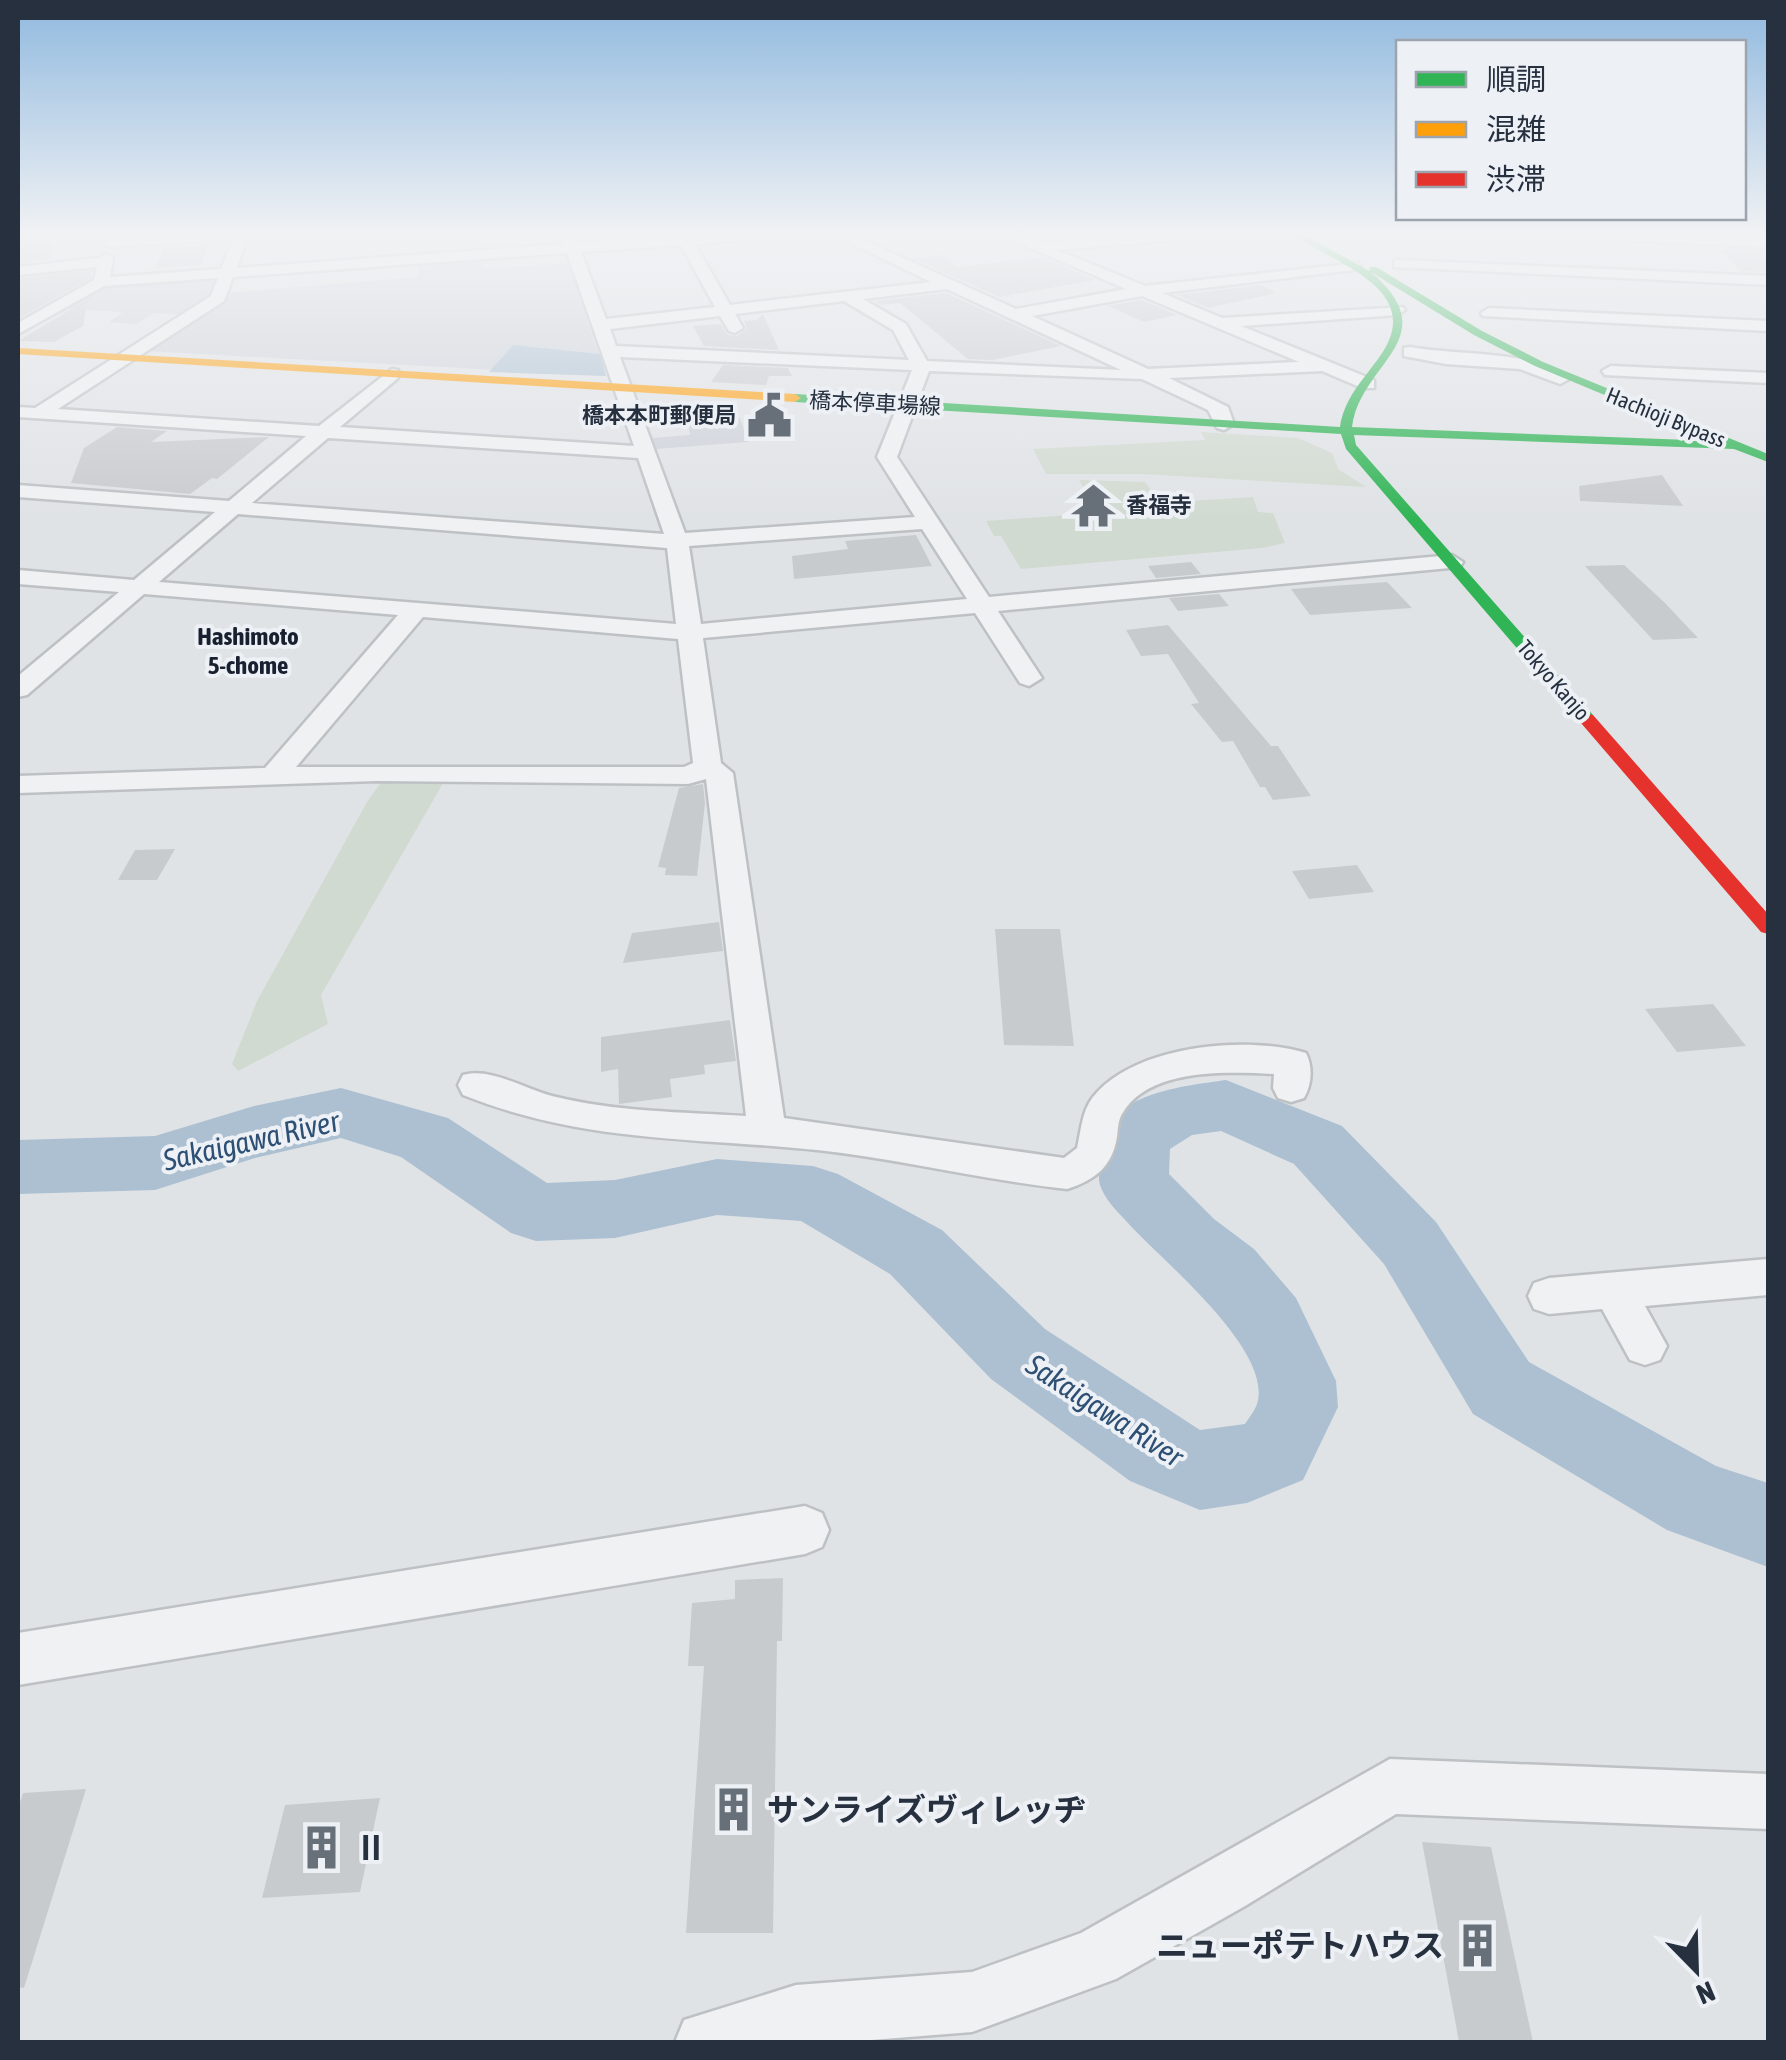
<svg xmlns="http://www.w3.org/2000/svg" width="1786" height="2060" font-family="'Asap Condensed','Noto Sans JP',sans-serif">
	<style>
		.built { fill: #cdd2d9 }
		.green { fill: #d1dad0 }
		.water { fill: #acc0d2 }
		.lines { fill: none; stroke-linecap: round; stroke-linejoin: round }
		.river { fill: #acc0d2; fill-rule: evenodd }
		.building { fill: #c8cbce }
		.street-casing { stroke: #bec1c4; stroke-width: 5 }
		.street { fill: #eff1f2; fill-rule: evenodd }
		.fast { fill: #30b455; fill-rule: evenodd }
		.slow { fill: #ff9f0a; fill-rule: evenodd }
		.jam { fill: #e5322d; fill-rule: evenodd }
		.labels { text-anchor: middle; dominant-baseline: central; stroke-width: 8; stroke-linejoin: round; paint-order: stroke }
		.far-street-label { font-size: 22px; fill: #26303f; stroke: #edf1f6 }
		.far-poi-label { font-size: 22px; font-weight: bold; fill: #26303f; stroke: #edf1f6; text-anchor: end }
		.far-neighbourhood-label { font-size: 25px; font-weight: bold; fill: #192130; stroke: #edf1f6 }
		.water-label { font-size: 30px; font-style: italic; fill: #2e5075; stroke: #edf1f6 }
		.near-poi-label { font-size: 32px; font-weight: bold; fill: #26303f; stroke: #edf1f6; text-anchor: start }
	</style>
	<rect width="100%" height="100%" fill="#e0e3e6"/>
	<g class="built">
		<path d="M481,256l2,13 85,-6 38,113 -459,-25 77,-52 3,-6 191,-16v-16z"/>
		<path d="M219,278l-9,21 -25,16 -31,-2 -18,11 -27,-2 14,-10 -61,-3 44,-25z"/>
		<path d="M740,418l8,24 -92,7 -4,-11 38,-3 -2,-13z"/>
	</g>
	<g class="green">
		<path d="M1201,432l97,6 34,15 6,16 28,18 -224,-13h-96l-13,-25 172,-9z"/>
		<path d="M1079,480l66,2 15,21 93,-6 5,15 15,1 12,30 -23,5 -241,21 -20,-33h-7l-8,-15 112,-8z"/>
		<path d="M393,778h53l-125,217 7,29 -90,47 -6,-7 25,-63 110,-199 15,-21z"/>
	</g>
	<path class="water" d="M513,345l87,9 6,22 -117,-4z"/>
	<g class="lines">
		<path class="river" d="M1226,1080l116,46 94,96 93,140 187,104 52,17v84l-101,-37 -194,-116 -89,-150 -90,-100 -73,-33 -29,4 -22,14 -1,25 45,45 40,30 42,49 40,83 2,26 -35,73 -56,23 -47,7 -70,-29 -139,-102 -101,-105 -89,-53 -84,-6 -102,23 -79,3 -25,-8 -110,-76 -60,-19 -86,20 -100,32 -137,4v-54l137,-4 99,-30 87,-18 107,30 99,65 68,-3 102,-21 96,7 25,8 104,56 103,99 155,101 45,-6c4,-6 10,-14 12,-20 17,-54 -97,-145 -130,-182 -10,-11 -22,-22 -27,-37 -3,-11 1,-27 2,-38 3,-54 83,-61 124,-67z"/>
	</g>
	<g class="building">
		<path d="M18,233h37l-3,26 -34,4z"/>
		<path d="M209,244l-8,21 -45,3 8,-21z"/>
		<path d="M1720,249l48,1v22l-27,-1z"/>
		<path d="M942,255l17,12 83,-10 53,23 -96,17 -87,-39z"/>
		<path d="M92,271l-1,7 -73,41v-41z"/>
		<path d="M1261,285l15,8 -68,15 -31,-13z"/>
		<path d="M946,293l115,53 -68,14 -25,-1 -68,-56 -19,2 -6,-4z"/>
		<path d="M88,299l-5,27 -29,16 -36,-1z"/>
		<path d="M1142,300l35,15 -33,7 -36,-16z"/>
		<path d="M763,314l16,36 -75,-4 -11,-20 27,-2 8,11 9,1 10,-7 -3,-8 13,-1z"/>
		<path d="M723,365l65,3 4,8h-23l-3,9 -55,-3z"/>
		<path d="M117,427l50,4 -16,11 118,-5 -52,42 -5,-1 -22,16 -119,-11 13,-35z"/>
		<path d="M1662,475l21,31 -103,-5 -1,-15z"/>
		<path d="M916,535l16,31 -138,13 -2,-23 56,-7 -3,-8z"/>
		<path d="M1191,562l10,12 -45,4 -8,-12z"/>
		<path d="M1624,565l41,38 33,35 -45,2 -68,-74z"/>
		<path d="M1387,582l25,26 -102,7 -19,-26z"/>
		<path d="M1219,594l10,12 -51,5 -9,-13z"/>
		<path d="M1168,625l103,121h7l33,50 -38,4 -8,-13h-5l-27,-46 -11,1 -31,-38 8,-1 -31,-49 -27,2 -15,-26z"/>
		<path d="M703,784l2,19 -8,73 -32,-1 1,-7 -8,-1 21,-79z"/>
		<path d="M175,849l-18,31h-39l17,-30z"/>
		<path d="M1357,865l17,27 -65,7 -17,-28z"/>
		<path d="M719,922l4,29 -100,12 9,-30z"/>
		<path d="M995,929h65l14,117 -70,-1z"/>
		<path d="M1713,1004l33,42 -69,6 -32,-43z"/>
		<path d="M730,1020l6,41 -32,4 1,9 -35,5 2,18 -53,7 -1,-35 -17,3v-35z"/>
		<path d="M783,1578l-1,63h-5l-4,292h-87l18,-267h-16l4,-63 43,-4v-19z"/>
		<path d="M86,1789l-62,199 -6,-1v-179l5,-15z"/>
		<path d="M380,1798l-20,94 -98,6 23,-93z"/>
		<path d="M1422,1842l69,5 42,195h-74z"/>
	</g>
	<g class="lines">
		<defs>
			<g id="street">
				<path d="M200,233h67l-20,5 -10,30 327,-24 -4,-11h14l4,10 149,-10h63l-7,4 -88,7 35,61 201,-23 -101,-49h18l168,76 110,-20 -130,-56h19l26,10 123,-10h55l-7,4 -155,13 88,36 213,-23 2,3 -7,4 -191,23 60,25 181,-11 2,3 -8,5 -156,11 133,54v8h-12l-40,-17 -153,7 59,29 6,17 -10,6 -7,-2 -9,-18 -66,-31 -213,-8 -32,86 92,140 463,-42 11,7 -3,5 -462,44 44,67 -13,8 -9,-3 -45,-70 -272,25 18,125 12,10 51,345 280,40 13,-10c4,-18 5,-37 16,-51 41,-52 154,-62 213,-44 7,14 6,31 -2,45l-13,4 -13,-4 -5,-10 1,-14c-45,-2 -125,-7 -152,40 -4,6 -4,16 -5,23 -5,30 -22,43 -50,52 -84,-9 -166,-30 -250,-39 -126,-13 -233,-7 -354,-55l-5,-10 5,-10c27,-8 62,14 89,21 63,16 130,16 194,20l-40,-337 -18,5 -311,-3 -359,12v-17l247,-8 133,-153 -254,-21 -117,101 -9,2v-21l101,-84 -101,-8v-14l116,10 81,-68 -197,-15v-12l211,16 77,-65 -288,-19v-10l17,1 176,-112 7,-18 -114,8 -86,48v-11l76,-43 3,-13 -79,8v-8l81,-9 7,-4 7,4 -3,19 111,-8 12,-30 -124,8 -7,-4 7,-4zM681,245l34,62 -109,12 -25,-67zM567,253l67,193 -294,-19 58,-49v-8l-6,-1 -73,57 -261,-17 166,-108 9,-24zM947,289l174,81 -194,-9 -21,-37 -43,-25zM1142,296l157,66 -151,7 -116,-53zM844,301l49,29 16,30 -293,-14 -6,-17 110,-13 9,15 6,2 8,-5 -8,-14zM620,357l292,13 -35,87 38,60 -230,16zM328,438l310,20 26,76 -412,-31zM238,514l429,34 9,76 -517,-42zM922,529l45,70 -266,25 -12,-78zM423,617l255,22 15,124 -9,4h-388z"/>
				<path d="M1541,233l227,6v8l-220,-10z"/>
				<path d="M1399,260l369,16v9l-374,-18v-6z"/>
				<path d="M1489,308l279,13v10l-285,-15 -2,-3z"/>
				<path d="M1410,347c46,9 124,2 159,32l-9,5 -40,-15 -74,-5 -42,-8v-8z"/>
				<path d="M1611,366l157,7v10l-163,-8 -3,-4z"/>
				<path d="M1768,1259v36l-123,11 22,40 -7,14 -15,5 -15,-5 -28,-51 -53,5 -15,-5 -6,-13 6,-13 15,-5z"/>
				<path d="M805,1506l17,7 7,17 -7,17 -17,7 -787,131v-52z"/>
				<path d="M1390,1759l378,15v55l-372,-15 -151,92 -129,73 -144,53 -126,10h-171l9,-22 112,-35 176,-13 109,-39z"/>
			</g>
		</defs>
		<use href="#street" class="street-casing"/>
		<use href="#street" class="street"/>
		<path class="fast" d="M1291,233h11l67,38 1,-4h6l106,64 61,31 225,92v8l-34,-13 -380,-14 2,10 237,270v8h-12l-235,-274 -5,-15 -546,-32 -6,-4 6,-4 545,33c4,-28 22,-46 38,-68 53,-71 -48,-96 -87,-126zM1371,272l103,63 61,31 180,75 -363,-14c8,-65 96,-88 19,-155z"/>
		<path class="slow" d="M18,348l777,46 6,4 -6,4 -777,-48z"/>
		<path class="jam" d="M1587,714l6,1 175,199v20l-7,-2 -180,-209 -3,-4z"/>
	</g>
	<linearGradient id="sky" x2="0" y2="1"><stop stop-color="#90b9df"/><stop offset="0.45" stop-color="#f1f2f4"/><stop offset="1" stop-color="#f1f2f4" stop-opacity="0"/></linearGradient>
	<rect width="1786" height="521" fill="url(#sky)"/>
	<defs>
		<symbol id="civic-bare" viewBox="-9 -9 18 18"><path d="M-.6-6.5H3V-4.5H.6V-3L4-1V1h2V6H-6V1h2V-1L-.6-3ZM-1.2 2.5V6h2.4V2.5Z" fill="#676f79" stroke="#edf1f6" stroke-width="2.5" paint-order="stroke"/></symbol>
		<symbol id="temple-bare" viewBox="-9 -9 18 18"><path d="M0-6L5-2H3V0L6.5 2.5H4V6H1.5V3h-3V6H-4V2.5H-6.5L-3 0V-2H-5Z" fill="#676f79" stroke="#edf1f6" stroke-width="2.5" paint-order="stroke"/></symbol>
		<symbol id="building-bare" viewBox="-9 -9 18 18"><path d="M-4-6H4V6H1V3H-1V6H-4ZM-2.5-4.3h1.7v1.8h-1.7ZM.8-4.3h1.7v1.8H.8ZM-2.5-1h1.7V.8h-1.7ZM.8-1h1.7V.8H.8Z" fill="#676f79" stroke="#edf1f6" stroke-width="2.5" paint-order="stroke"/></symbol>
	</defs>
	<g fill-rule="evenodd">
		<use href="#civic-bare" x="738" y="384" width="63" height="63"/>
		<use href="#temple-bare" x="1062" y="474" width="63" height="63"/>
		<use href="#building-bare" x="702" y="1778" width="63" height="63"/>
		<use href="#building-bare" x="290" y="1816" width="63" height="63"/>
		<use href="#building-bare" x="1446" y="1914" width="63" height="63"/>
	</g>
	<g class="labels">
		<g class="far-street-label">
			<text transform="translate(875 403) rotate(3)">橋本停車場線</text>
			<text transform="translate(1666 417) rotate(22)">Hachioji Bypass</text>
			<text transform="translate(1554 680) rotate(49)">Tokyo Kanjo</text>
		</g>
		<g class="far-poi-label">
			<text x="736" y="415">橋本本町郵便局</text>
			<text x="1126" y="505" text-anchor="start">香福寺</text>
		</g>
		<g class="far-neighbourhood-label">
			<text x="248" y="636">Hashimoto<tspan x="248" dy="29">5-chome</tspan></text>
		</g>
		<g class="water-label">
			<text transform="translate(251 1140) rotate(-13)">Sakaigawa River</text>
			<text transform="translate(1105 1410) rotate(33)">Sakaigawa River</text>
		</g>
		<g class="near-poi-label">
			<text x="767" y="1809">サンライズヴィレッヂ</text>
			<text x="355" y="1848">Ⅱ</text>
			<text x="1444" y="1945" text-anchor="end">ニューポテトハウス</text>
		</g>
	</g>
	<rect width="1786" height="2060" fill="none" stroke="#26303f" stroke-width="40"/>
	<rect x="1396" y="40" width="350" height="180" fill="#edf1f6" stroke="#9da4ad" stroke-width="2.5"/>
	<rect x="1416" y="72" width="50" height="15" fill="#30b455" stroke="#9da4ad" stroke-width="2.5"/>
	<text x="1486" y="90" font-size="30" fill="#26303f">順調</text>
	<rect x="1416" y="122" width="50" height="15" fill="#ff9f0a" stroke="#9da4ad" stroke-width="2.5"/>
	<text x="1486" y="140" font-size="30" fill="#26303f">混雑</text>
	<rect x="1416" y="172" width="50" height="15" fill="#e5322d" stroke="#9da4ad" stroke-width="2.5"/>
	<text x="1486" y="190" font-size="30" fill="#26303f">渋滞</text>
	<g transform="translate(1696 1970) rotate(157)" stroke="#edf1f6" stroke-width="8" paint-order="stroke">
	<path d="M0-8L18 38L0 25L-18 38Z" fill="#26303f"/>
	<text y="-15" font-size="28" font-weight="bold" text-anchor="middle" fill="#26303f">N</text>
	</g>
</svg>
